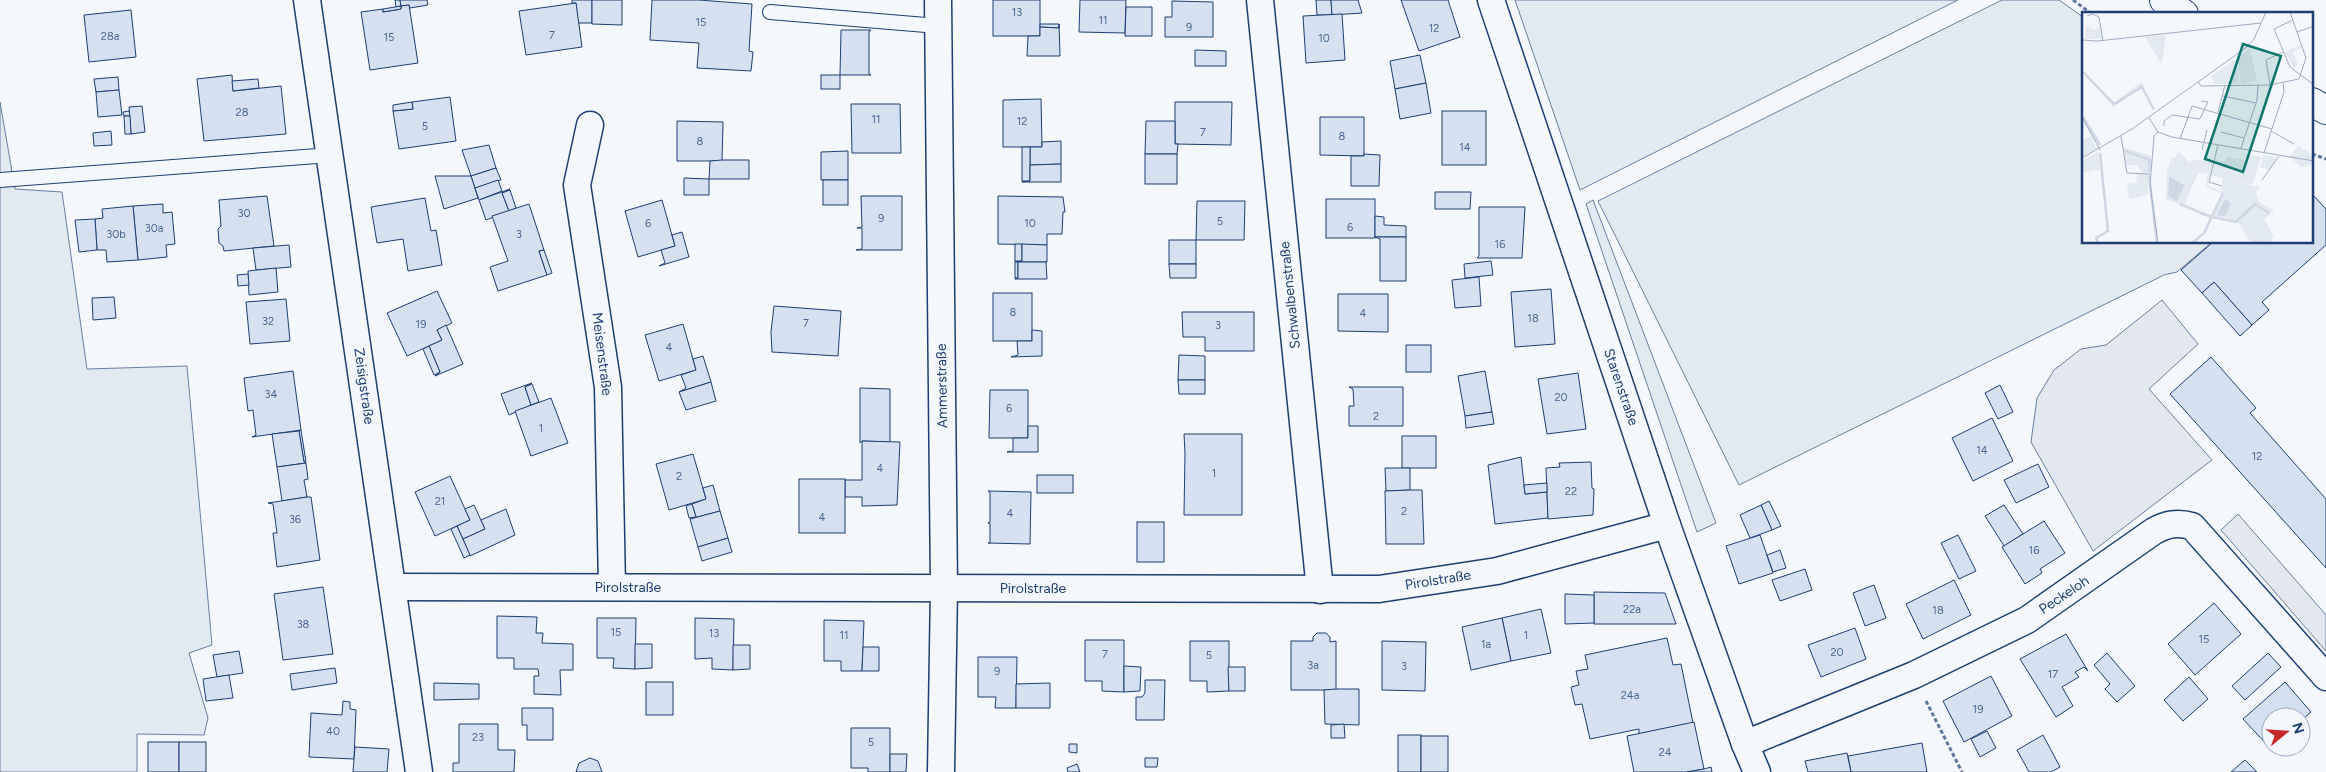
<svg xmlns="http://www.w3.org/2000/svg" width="2326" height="772" font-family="Figtree,sans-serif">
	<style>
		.green { fill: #e3e9f0; stroke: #687fa3 }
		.parking { fill: #e3e8f0; stroke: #687fa3 }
		.building { fill: #d5e0f0; stroke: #1d3f73 }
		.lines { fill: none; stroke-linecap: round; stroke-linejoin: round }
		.service-casing { stroke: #1d3f73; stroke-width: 16 }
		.minor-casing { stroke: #1d3f73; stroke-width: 29 }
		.primary-casing { stroke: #1d3f73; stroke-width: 30 }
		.path { stroke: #5e769c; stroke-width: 3; stroke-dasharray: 4 2.5; stroke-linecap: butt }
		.service { stroke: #f4f7fb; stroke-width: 14 }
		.minor { stroke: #f4f7fb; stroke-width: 26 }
		.primary { stroke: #f4f7fb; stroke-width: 28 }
		.labels { text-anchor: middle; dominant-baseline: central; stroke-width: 4; stroke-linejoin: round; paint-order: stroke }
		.number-label { font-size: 11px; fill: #4b6792 }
		.street-label { font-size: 14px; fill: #1d3f73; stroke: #f4f7fb }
		.inset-river { fill: none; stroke: #cfd7e4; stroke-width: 2.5 }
		.inset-road { fill: none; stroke: #9eadc5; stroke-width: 1 }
		.view { fill: #0f766e; fill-opacity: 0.15; stroke: #0f766e; stroke-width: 2.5 }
		.inset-edge { fill: none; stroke: #1d3f73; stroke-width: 2.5 }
	</style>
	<rect width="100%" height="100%" fill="#f4f7fb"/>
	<g class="green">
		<path d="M1515,0h443l-378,190z"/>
		<path d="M2002,0h57l24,17 1,225 127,1 -34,29 -13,3 -425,210 -141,-284z"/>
		<path d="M0,102l15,87 47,3 25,177 100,-3 25,279 -23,8 19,65 -4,17 -67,-1v38h-137z"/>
		<path d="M1593,200l123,323 -19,9 -111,-328z"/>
	</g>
	<g class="parking">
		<path d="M2162,300l36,44 -49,45 63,71 -119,91 -62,-109 6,-44 17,-28 27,-21 25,-4z"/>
		<path d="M2238,514l88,101v36l-105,-121z"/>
	</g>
	<g class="building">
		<path d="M395,0h5l1,6 -5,1z"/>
		<path d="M400,0h27l1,5 -18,3 -1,-3 -8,1z"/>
		<path d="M572,0h20v23h-14l-2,-20h-4z"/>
		<path d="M592,0h30v25l-30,-1z"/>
		<path d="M652,0h47l53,4 -3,47 4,1 -2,19 -54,-3 2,-25 -49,-3z"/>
		<rect x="993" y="0" width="47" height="36"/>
		<path d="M1080,0h46l-1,33 -46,-1z"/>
		<path d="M1316,0h15l1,15h-15z"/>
		<path d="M1331,0h27l4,13 -30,2z"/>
		<path d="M1401,0h47l12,37 -41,14z"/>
		<path d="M1172,1l41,1v35h-48v-20h7z"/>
		<path d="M576,3l6,44 -56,8 -7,-44z"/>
		<path d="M409,5l9,58 -48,7 -9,-58 22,-3v3l18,-3v-3z"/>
		<path d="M401,6v3l-18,3v-3z"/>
		<path d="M1126,7h26v29h-27z"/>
		<path d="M131,10l5,47 -47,5 -5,-47z"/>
		<path d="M1342,14l3,46 -39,3 -3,-47z"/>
		<path d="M1040,24h19v4l-19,-1z"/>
		<path d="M1059,24l1,32h-33l1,-20h12v-9l19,1z"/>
		<path d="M841,30h30l-2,1v43l2,1h-31z"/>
		<path d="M1195,50l31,1v15h-31z"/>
		<path d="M1420,55l6,28 -31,6 -5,-28z"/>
		<path d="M232,75l1,16 48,-5 5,48 -82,7 -7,-62z"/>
		<rect x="821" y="75" width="19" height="14"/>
		<path d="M118,77l1,13 -23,2 -2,-13z"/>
		<path d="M258,79l1,9 -26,3 -1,-10z"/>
		<path d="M1426,83l5,30 -31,6 -5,-30z"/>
		<path d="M119,90l3,25 -24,2 -2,-25z"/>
		<path d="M450,97l6,44 -57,8 -6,-38 20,-2 -1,-7z"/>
		<path d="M1041,99l1,48h-39v-47z"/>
		<path d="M412,102l1,7 -20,2v-6z"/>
		<path d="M1175,102h57l-1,43 -56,-1z"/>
		<path d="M851,104h49l1,49h-49z"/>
		<path d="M142,106l3,26 -14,2 -2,-27z"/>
		<path d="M129,111l1,5h-6l-1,-4z"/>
		<rect x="1442" y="111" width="44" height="54"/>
		<path d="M124,116h6l1,18h-6z"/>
		<path d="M1320,117h44v39l-44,-1z"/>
		<path d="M677,121l46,1 -1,39h-45z"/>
		<path d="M1146,121h29v23h3l-1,10h-32z"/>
		<path d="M111,131l1,14 -18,1 -1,-13z"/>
		<path d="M1061,141v23l-31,1v-18h12v-5z"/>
		<path d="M489,145l7,23 -25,8 -9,-26z"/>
		<rect x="1022" y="147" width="8" height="34"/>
		<path d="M848,151v29h-27v-28z"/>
		<rect x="1145" y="154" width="32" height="30"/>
		<path d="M1364,154l16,1 -1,31h-28v-30h13z"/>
		<path d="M722,160h27v19h-40l1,-18z"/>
		<path d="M1061,164v18h-39l8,-1v-16z"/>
		<path d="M496,168l5,12 -26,8 -4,-12z"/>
		<path d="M435,176h36l7,22 -34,11z"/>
		<path d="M684,178l25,1v16h-25z"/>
		<path d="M498,180l4,11 -23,9 -4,-12z"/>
		<rect x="823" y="180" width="25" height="25"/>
		<path d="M510,189l-8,4 7,18 -23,9 -7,-20z"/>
		<path d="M510,190l6,18 -7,3 -7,-18z"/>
		<path d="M1435,192h36l-1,17h-35z"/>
		<path d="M2312,194l14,15v36l-64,57 7,8 -17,15 -38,-43 -12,11 -21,-23 32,-28h99z"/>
		<path d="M267,196l7,50 -50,5 -1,-5 -4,-3 -1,-14 3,-3 -2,-26z"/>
		<path d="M861,196h41v54h-46l6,-1v-21h-5l5,-1z"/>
		<path d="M998,196l65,1 2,15h-2l-1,22h-15v11l-49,-1z"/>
		<path d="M425,198l6,33 5,-1 6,35 -34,6 -5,-32 -26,4 -6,-36z"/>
		<rect x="1326" y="199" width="49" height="39"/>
		<path d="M662,200l13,46 -37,11 -13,-46z"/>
		<path d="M1197,201h48l-1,39h-48z"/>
		<path d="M163,204v9l9,-1 3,32 -9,1 1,12 -29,3 -5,-54z"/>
		<path d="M529,204l15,46 -5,1 8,24 -49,16 -8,-24 18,-6 -16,-45z"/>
		<path d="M133,206l5,54 -31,2 -1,-12h-9l-2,-31 8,-1 -1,-9z"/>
		<path d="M1479,207h46l-3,51h-45l2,-2z"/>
		<path d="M1375,216l9,1v8l22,1v11h-31z"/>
		<path d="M95,219l2,31 -18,2 -4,-32z"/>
		<path d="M682,232l7,25 -30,9 6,-3 -4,-13 14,-4 -3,-11z"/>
		<path d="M1375,237h31v44h-26v-42z"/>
		<rect x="1169" y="240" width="27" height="24"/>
		<rect x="1015" y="244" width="7" height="17"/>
		<path d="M1022,244l25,1v17h-32l7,-1z"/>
		<path d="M289,245l2,22 -35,3 -3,-22z"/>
		<path d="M544,250l8,23 -5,2 -8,-24z"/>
		<path d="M1491,261l2,14 -28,3 -1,-14z"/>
		<rect x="1015" y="262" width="3" height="16"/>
		<path d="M1018,262h28l1,17h-32l3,-1z"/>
		<path d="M1169,264h27v14h-26z"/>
		<path d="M276,268l2,24 -29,3 -1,-24z"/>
		<path d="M248,274l1,11 -11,1 -1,-11z"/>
		<path d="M1479,277l2,29 -26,2 -3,-28z"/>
		<path d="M2214,282l38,43 -12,11 -38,-43z"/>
		<path d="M1551,289l4,55 -40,3 -4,-55z"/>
		<path d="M437,291l15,32 -15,7 5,10 -35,16 -20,-43z"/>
		<rect x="993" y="293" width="39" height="48"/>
		<path d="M1338,294h50v38l-50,-1z"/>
		<path d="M114,297l2,21 -23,2 -1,-22z"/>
		<path d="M286,299l4,42 -40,3 -4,-42z"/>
		<path d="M774,306l67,5 -3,45 -66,-4 -1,-20z"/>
		<path d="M1182,312h72v39h-49v-14h-22z"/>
		<path d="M683,324l13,46 -37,11 -14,-46z"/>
		<path d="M446,325l17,39 -28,12 5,-4 -11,-26 13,-6 -5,-10z"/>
		<path d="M1032,330l10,1v25l-31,1 7,-2 -1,-14h15z"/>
		<rect x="1406" y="345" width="25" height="27"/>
		<path d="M429,346l11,26 -6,3 -11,-26z"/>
		<path d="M1179,355l26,1v24h-27z"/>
		<path d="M703,356l8,26 -32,10 7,-4 -5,-13 15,-5 -3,-11z"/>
		<path d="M2211,357l45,51 -6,5 76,86v69l-156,-174z"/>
		<path d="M293,371l8,59 -49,7 4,-2 -3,-25 -5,1 -4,-33z"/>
		<path d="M1485,371l7,41 -27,4 -7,-40z"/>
		<path d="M1578,373l8,56 -39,5 -9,-55z"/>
		<path d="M1178,380h27v14h-26z"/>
		<path d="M711,382l5,19 -30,9 -7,-18z"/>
		<path d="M532,383l-7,4 6,18 -22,10 -8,-21z"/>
		<path d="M532,384l7,18 -8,3 -6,-18z"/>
		<path d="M2000,385l13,27 -15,7 -13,-26z"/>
		<path d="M1349,387h54v39h-54v-20h5l-1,-17z"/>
		<path d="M860,388l30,1v53l-28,-1 -2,2z"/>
		<path d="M990,390h38v48h-39z"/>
		<path d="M551,398l17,45 -37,13 -16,-45z"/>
		<path d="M1492,412l2,12 -28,4 -1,-12z"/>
		<path d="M1992,418l21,43 -40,20 -21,-43z"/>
		<path d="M1028,426h10v26h-31l6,-1v-13h15z"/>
		<path d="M301,430l5,32h-2l-5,-31z"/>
		<path d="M299,431l5,31 2,1 -29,4 -5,-33z"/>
		<path d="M1184,434h58v81h-58l1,-62z"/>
		<rect x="1402" y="436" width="34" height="32"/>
		<path d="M862,441l38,1 -3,63 -35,1v-9h-17v-17h17z"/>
		<path d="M693,454l13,45 -37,11 -13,-46z"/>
		<path d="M1521,457l4,37 22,-2 1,26 -53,6 -7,-59z"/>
		<path d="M1591,462l1,26 2,1 -1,26 -45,4 -2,-51 14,-1 -1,-4z"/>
		<path d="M306,463l2,16 -4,1 3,17 -25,4 -5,-34z"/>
		<path d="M2038,464l11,23 -33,16 -12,-23z"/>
		<path d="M1385,468h25v22l-24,1z"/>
		<rect x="1037" y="475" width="36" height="18"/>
		<path d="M450,476l20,44 -35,16 -20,-44z"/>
		<rect x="799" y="479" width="46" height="54"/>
		<path d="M1547,483v9l-22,2 -1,-9z"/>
		<path d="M713,485l7,26 -30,8 6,-2 -4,-13 14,-5 -3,-11z"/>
		<path d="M1410,490h12l2,54h-38l-1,-53z"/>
		<path d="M988,491l43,1 -1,52 -42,-1h2v-20h-2l2,-1v-30z"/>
		<path d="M307,497h4l9,63 -43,7 -4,-34h4l-4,-29 -5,-1z"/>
		<path d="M1769,501l12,25 -9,4 -11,-25z"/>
		<path d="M692,504l4,13 -7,1 -3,-12z"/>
		<path d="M474,505l11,24 -22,10 -6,-13 13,-6 -5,-11z"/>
		<path d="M1761,505l11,25 -22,8 -10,-23z"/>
		<path d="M2004,505l19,29 -19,12 -19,-30z"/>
		<path d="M506,509l9,26 -45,21 -7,-17 22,-10 -4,-9z"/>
		<path d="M720,511l8,27 -30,9 -8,-28z"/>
		<path d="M2044,521l21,32 -25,16 2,4 -17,11 -23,-37z"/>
		<rect x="1137" y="522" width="27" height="40"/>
		<path d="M457,526l13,29 -6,3 -13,-29z"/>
		<path d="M1760,535l13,38 -34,11 -13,-38z"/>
		<path d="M1958,535l18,36 -17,8 -18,-36z"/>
		<path d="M728,538l4,14 -30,9 -4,-14z"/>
		<path d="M1780,550l6,18 -13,4 -6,-17z"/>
		<path d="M1805,569l7,21 -32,11 -8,-21z"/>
		<path d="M1954,580l17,35 -48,24 -17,-35z"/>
		<path d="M1874,585l12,33 -21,8 -12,-33z"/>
		<path d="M323,587l10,67 -50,6 -9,-66z"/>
		<path d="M1594,592l71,1 11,31h-82z"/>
		<path d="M1565,594l29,1v28l-29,1z"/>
		<path d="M2214,603l27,31 -46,41 -27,-31z"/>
		<path d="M1541,609l10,44 -40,8 -9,-43z"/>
		<path d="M497,616l40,1 -1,16h7l-1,10 31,1v26h-13l1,25 -27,-1v-18h5l-1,-7h-24v-11h-17z"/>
		<path d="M597,618h39l-1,51 -22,-1 1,-10h-17z"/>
		<path d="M695,618l39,1 -1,51 -21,-1v-11l-17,1z"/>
		<path d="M1502,618l9,43 -40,9 -9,-43z"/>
		<path d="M824,620l40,1 -2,50h-21v-10h-17z"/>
		<path d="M1855,628l11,31 -45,18 -13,-32z"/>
		<path d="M1317,633h9l4,4v5l6,-1v49h-45v-49h22v-4z"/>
		<path d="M2066,634l22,37 -4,-4 -9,5 4,5 -17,10 11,19 -17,11 -36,-58z"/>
		<path d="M1667,638l6,27 8,-1 12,59 -54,11v-5l-49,10 -8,-35 -7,1 -4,-18 8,-2 -3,-14 12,-2 -3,-14z"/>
		<path d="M1085,640h39v52l-22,-1v-10h-17z"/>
		<path d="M1190,641h39v50l-22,1v-11h-17z"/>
		<path d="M1382,641l44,1 -1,49 -43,-1z"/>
		<path d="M635,644h17v24l-17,1z"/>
		<path d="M733,645h17v24l-17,1z"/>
		<path d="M863,647h16v24h-17z"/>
		<path d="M239,651l4,22 -26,4 -4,-22z"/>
		<path d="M2107,653l28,33 -18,16 -12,-13 5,-5 -16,-19z"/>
		<path d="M2268,653l13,14 -36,33 -13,-14z"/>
		<path d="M978,657h39l-1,51h-21l1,-11h-18z"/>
		<path d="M1124,666l17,1 -1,24 -16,1z"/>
		<path d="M1228,667h17v24h-16z"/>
		<path d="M335,668l2,15 -45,7 -2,-16z"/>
		<path d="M229,675l4,23 -27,3 -3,-22z"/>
		<path d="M1991,676l21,40 -48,26 -21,-41z"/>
		<path d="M2189,677l19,22 -25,22 -19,-21z"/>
		<path d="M1145,680h20l-1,40h-28v-23h6l3,-4z"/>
		<rect x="646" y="682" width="27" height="33"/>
		<path d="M2285,682l26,30 -10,9v-4h-30l-1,31 -27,-29z"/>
		<path d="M434,683l45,1v15l-45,1z"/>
		<path d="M1050,683v25h-34v-24z"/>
		<path d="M1336,689h23v36l-34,-1 -1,-34z"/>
		<path d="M343,701l7,1v7l6,1 -2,49 -45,-2 2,-44 31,2z"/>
		<path d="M522,708h31v32h-26v-15h-5z"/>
		<path d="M1694,722l10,47 -17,3h-53l-7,-36z"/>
		<path d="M459,724h39v26h17l-1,22h-61v-9h6z"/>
		<path d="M1344,724l1,14h-14v-13z"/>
		<path d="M851,728h39v44h-22v-4h-17z"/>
		<path d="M1987,731l9,17 -16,9 -9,-18z"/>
		<rect x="1398" y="735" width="23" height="37"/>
		<path d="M2043,735l17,32 -9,5h-22l-12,-22z"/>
		<rect x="1421" y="736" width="27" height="36"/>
		<rect x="148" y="742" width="31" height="30"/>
		<rect x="179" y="742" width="27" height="30"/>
		<path d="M1922,743l5,29h-76l-3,-16z"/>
		<path d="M1069,744h8v9l-8,-1z"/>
		<path d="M355,747l34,2 -2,23h-34z"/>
		<path d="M1847,753l4,19h-43l-3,-11z"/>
		<path d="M890,754h17l-1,18h-16z"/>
		<path d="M590,758l8,3 4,11h-26l3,-9z"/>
		<path d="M1145,758h13l-1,9h-12z"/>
		<path d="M2245,760l12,12h-26z"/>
		<path d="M1077,764l3,8h-12l-1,-4z"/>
		<path d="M1711,767l1,5h-25l17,-3z"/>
	</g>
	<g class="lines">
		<defs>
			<g id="service">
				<path d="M770,12l168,14"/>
				<path d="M0,180l331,-25"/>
			</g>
			<g id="minor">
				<path d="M307,0l112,772"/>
				<path d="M938,0l6,588 -3,184"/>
				<path d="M1260,0l60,590"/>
				<path d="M1491,0l176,525 78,219 12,28"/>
				<path d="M590,125l-13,60 31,202 4,200"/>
				<path d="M393,587l986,2 118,-18 170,-46"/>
				<path d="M1745,744l169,-69 113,-55 127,-89c13,-7 23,-9 38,-5l134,151"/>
			</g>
			<g id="primary">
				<path d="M2164,0l20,14"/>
				<path d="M2312,102l14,8"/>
			</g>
		</defs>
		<use href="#service" class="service-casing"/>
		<use href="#minor" class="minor-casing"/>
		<use href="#primary" class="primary-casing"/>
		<g class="path">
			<path d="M2073,0l19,14"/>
			<path d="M2312,154l14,5"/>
			<path d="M1926,701l36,71"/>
		</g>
		<use href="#service" class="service"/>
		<use href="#minor" class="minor"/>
		<use href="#primary" class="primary"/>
	</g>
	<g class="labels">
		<g class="number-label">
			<text x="1017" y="12">13</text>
			<text x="1103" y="20">11</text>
			<text x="701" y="22">15</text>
			<text x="1189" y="27">9</text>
			<text x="1434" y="28">12</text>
			<text x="552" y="35">7</text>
			<text x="110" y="36">28a</text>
			<text x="389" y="37">15</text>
			<text x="1324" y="38">10</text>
			<text x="242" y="112">28</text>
			<text x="876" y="119">11</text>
			<text x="1022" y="121">12</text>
			<text x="425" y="126">5</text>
			<text x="1203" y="132">7</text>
			<text x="1342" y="136">8</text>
			<text x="700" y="141">8</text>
			<text x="1465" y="147">14</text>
			<text x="244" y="213">30</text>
			<text x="881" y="218">9</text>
			<text x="1220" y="221">5</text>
			<text x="648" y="223">6</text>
			<text x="1030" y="223">10</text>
			<text x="1350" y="227">6</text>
			<text x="154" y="228">30a</text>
			<text x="116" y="234">30b</text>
			<text x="519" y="234">3</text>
			<text x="1500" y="244">16</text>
			<text x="1013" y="312">8</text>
			<text x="1363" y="313">4</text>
			<text x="1533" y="318">18</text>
			<text x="268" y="321">32</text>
			<text x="806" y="323">7</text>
			<text x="421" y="324">19</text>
			<text x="1218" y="325">3</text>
			<text x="669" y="347">4</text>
			<text x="271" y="394">34</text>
			<text x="1561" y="397">20</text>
			<text x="1009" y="408">6</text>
			<text x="1376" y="416">2</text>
			<text x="541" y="428">1</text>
			<text x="1982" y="450">14</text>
			<text x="2257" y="456">12</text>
			<text x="880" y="468">4</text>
			<text x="1214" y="473">1</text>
			<text x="679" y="476">2</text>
			<text x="1571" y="491">22</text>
			<text x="440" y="501">21</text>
			<text x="1404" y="511">2</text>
			<text x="1010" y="513">4</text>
			<text x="822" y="517">4</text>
			<text x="295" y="519">36</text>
			<text x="2034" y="550">16</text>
			<text x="1632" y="609">22a</text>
			<text x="1938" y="610">18</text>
			<text x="303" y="624">38</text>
			<text x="616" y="632">15</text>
			<text x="714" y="633">13</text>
			<text x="844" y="635">11</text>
			<text x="1526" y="635">1</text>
			<text x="2204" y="639">15</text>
			<text x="1486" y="644">1a</text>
			<text x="1837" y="652">20</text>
			<text x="1105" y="654">7</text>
			<text x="1209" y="655">5</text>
			<text x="1313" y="665">3a</text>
			<text x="1404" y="666">3</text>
			<text x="997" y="671">9</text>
			<text x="2053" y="674">17</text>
			<text x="1630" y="695">24a</text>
			<text x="1978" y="709">19</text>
			<text x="333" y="731">40</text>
			<text x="478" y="737">23</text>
			<text x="871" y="742">5</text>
			<text x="1665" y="752">24</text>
		</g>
		<g class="street-label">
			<text transform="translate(1290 295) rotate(-96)">Schwalbenstraße</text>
			<text transform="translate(602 354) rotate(83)">Meisenstraße</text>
			<text transform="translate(364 386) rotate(82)">Zeisigstraße</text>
			<text transform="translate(942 386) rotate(-91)">Ammerstraße</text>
			<text transform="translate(1621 387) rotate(71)">Starenstraße</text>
			<text transform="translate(1438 580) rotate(-9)">Pirolstraße</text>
			<text x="628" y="587">Pirolstraße</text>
			<text x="1033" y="588">Pirolstraße</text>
			<text transform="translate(2064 595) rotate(-34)">Peckeloh</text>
		</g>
	</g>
	<g transform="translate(2082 12)">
		<rect width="231" height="231" fill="#f4f7fb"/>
		<path d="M4,14l9,4 5,-4 2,13h-17zM84,23l-4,28h-1l-16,-26zM218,33l2,3 -9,4 5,12 -4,5 -9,-17zM168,36l7,33 -11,2 13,1h-18l-4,-26zM154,47l4,25h-25l-4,-8zM0,57l27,31 6,3 26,-21 3,4 -31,21zM9,124l5,13 -14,8v-16zM216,134l15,9v10l-12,2 -11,-10zM41,135l28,9 -1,3 -19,-6 19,7 -1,13h-6l-6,-8h-11zM96,139l12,12 1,-3 34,1 1,-5 18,4 2,5 4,-11 11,3 -9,28 -28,-8 28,9h8l-4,6 2,9 16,10 -10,8 10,18 -5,6 -18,-1 -14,-21 -24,-5 -7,17 -15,10 13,-10 18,-39 -17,-8 3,-12 -10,-1 -14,33 -18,-7 1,-28 4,-13 5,-1zM128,163l13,3 -1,14 -15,-7zM87,166l15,6 -7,17 -9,-5zM16,140l2,17 -18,4v-12zM182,143l13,2 -7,13 -10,-3zM55,162h11v21l-19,4 -2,-15 9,-1z" fill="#e3e9f0" fill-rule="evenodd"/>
		<path d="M87,165l16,8 -8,16 -9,-5zM143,187l6,4 -5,12 -5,1 -4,-1z" fill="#cfd7e4"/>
		<path class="inset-river" d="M0,59l32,33 28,-17 12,23M1,105l17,28M43,139l25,9 -1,12M67,163l8,68M98,192l31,13M130,205l24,5 19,-18 14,9M16,231l-2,-5 12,-7 -8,-78M110,231l12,-10 19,-40"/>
		<path class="inset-road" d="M5,4l6,-2 6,3 4,24M211,8l-19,9 16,38 24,18M215,20l17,-6M0,28l16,1 163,-18M116,70l3,4 69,-1 29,-6 7,-21 -16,-46M188,73l-4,-25 17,-8M141,84l33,7M136,100l7,-27M0,105l18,33M67,106l9,14 14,5 142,24M82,114v-5l8,-6 28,4 8,-17 -7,-1M189,119l23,13M76,120l-4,4 -4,49 8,58M139,120l23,6M39,124l6,37 23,1M98,127l12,-33 80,23M136,133l-9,37 13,4M159,136l16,-48 1,-15M120,138l5,-20M182,141l20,-61 -1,-9M0,146l50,-29 115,-82 7,-8 12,-27M180,168l17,-24"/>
		<path class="view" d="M161,32l38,12 -38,116 -38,-13z"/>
		<rect width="231" height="231" class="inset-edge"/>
	</g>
	<g transform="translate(2286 732) rotate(72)"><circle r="24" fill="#f4f7fb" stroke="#9eadc5"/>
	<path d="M0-4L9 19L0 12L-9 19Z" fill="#c62828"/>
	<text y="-8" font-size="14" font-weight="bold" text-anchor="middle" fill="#1d3f73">N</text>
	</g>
</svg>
